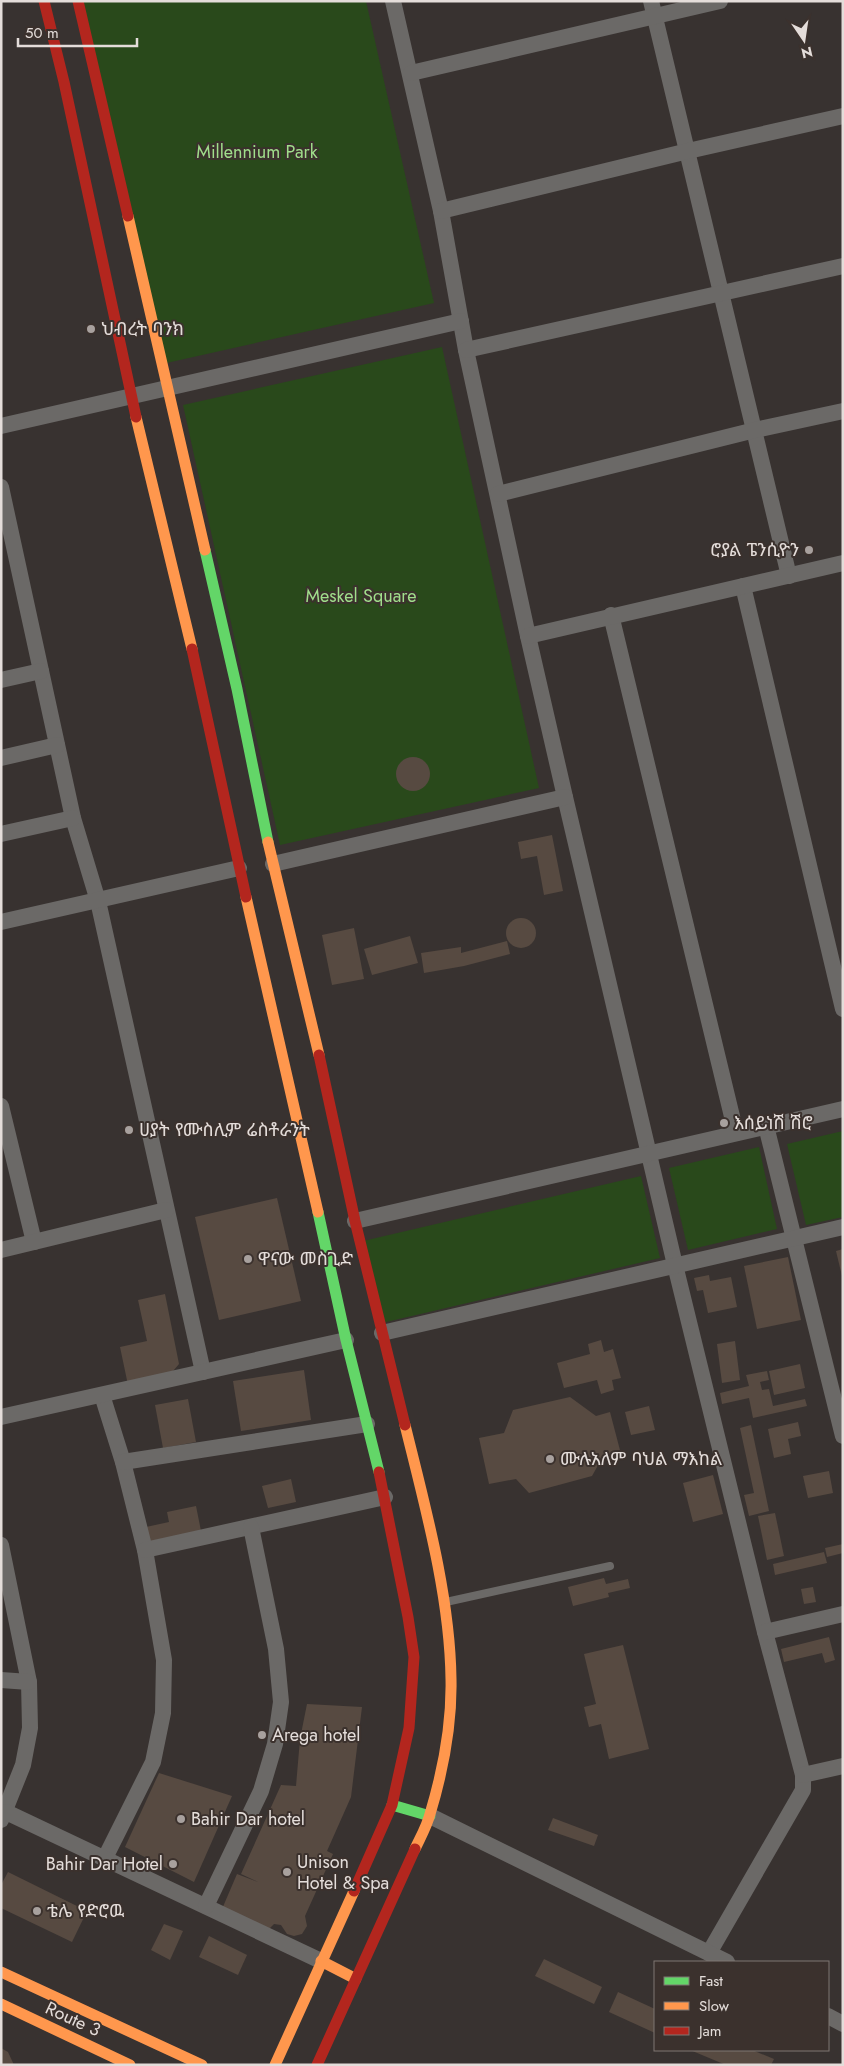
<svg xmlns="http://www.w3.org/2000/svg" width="844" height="2066" font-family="Jost,'Noto Sans Ethiopic',sans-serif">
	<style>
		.green { fill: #29491b }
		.building { fill: #574a41 }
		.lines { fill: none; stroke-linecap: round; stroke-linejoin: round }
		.lane { stroke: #6b6967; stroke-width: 8 }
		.street { stroke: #6b6967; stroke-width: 16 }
		.fast { stroke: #63d668; stroke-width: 11 }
		.slow { stroke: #ff974d; stroke-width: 11 }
		.jam { stroke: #b3261e; stroke-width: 11 }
		.poi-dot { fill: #a8a19e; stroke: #3b312d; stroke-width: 2 }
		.labels { text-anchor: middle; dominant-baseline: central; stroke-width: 4; stroke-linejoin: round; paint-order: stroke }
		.park-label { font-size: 18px; fill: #a0de8b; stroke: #3b312d }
		.poi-label { font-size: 18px; fill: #e4ddda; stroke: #3b312d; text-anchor: start }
		.street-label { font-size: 18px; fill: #e4ddda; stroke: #3b312d }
	</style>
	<rect width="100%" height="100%" fill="#383230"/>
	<g class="green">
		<path d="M81,1h285l68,302 -272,61z"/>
		<path d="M442,347l97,441 -259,57 -97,-440z"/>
		<path d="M843,1131v86l-37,8 -19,-81z"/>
		<path d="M759,1147l18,82 -89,21 -19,-82z"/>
		<path d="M641,1176l19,82 -278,65 -19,-82z"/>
	</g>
	<g class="building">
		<circle cx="413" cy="774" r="17"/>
		<path d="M552,835l11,56 -19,4 -7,-39 -16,3 -3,-17z"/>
		<circle cx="521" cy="933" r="15"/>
		<path d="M354,928l10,51 -32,6 -10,-50z"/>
		<path d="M410,936l8,27 -46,12 -8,-26z"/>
		<path d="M507,941l3,13 -46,12 -40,7 -3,-20 40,-6v6z"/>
		<path d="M277,1198l24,103 -82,19 -24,-103z"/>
		<path d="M843,1249v26l-1,1 -6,-25z"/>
		<path d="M788,1257l13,63 -44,9 -13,-63z"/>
		<path d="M709,1275l1,6 21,-4 6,30 -29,6 -5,-23 -6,1 -3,-13z"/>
		<path d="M165,1294l14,70 -11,13 -40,8 -8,-38 27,-6 -9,-41z"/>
		<path d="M601,1340l3,12 9,-3 8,29 -9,2 2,10 -13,4 -4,-14 -33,8 -7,-25 33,-9 -2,-10z"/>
		<path d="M735,1341l5,39 -18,3 -5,-39z"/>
		<path d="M800,1364l5,24 -31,7 -5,-24z"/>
		<path d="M304,1370l7,50 -70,11 -8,-50z"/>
		<path d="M767,1371l2,9 -9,2 2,8 7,-1 4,17 32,-7 2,7 -54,12 -4,-20 -27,6 -2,-11 29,-7 -3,-11z"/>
		<path d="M570,1397l26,19 14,-4 11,42 -20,6 -9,16 -63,17 -13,-14 -27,5 -10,-46 25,-5 9,-23z"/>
		<path d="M188,1399l8,43 -33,6 -8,-43z"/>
		<path d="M649,1406l6,24 -24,5 -6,-23z"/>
		<path d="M798,1422l3,14 -13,3 3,15 -17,4 -6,-29z"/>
		<path d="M751,1425l18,86 -20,5 -5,-21 10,-2 -14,-65z"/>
		<path d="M829,1471l4,22 -25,5 -5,-22z"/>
		<path d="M713,1475l10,39 -30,8 -10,-39z"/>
		<path d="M291,1479l5,23 -28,6 -6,-22z"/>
		<path d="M196,1506l5,25 -52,11 -3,-15 23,-5 -2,-10z"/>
		<path d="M775,1513l9,43 -17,4 -9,-44z"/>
		<path d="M843,1544v9l-16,4 -2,-9z"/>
		<path d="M824,1552l3,11 -52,12 -2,-11z"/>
		<path d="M604,1578l2,6 22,-5 2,9 -22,5 1,4 -36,9 -5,-19z"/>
		<path d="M813,1587l3,15 -12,2 -3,-15z"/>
		<path d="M829,1637l6,23 -10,3 -3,-10 -38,9 -3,-13z"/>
		<path d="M623,1645l26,104 -40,10 -8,-35 -12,3 -5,-20 12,-3 -12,-50z"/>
		<path d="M307,1704l55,3 -11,90 -24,54 6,3 -28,62 2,10 -5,8 -8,2 -7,-2 -6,-9 -7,-1 -5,5 -47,-20 15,-35 21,8 -17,-8 40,-89 15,1 4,-47z"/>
		<path d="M159,1773l73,23 -38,86 -69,-35z"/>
		<path d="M553,1818l45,17 -4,11 -46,-16z"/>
		<path d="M8,1872l79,39 -15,31 -71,-34v-23z"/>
		<path d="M164,1924l19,7 -13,29 -19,-10z"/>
		<path d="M209,1936l38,19 -9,20 -39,-18z"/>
		<path d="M544,1959l58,28 -8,17 -59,-28z"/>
		<path d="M618,1992l37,17v24l-46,-21z"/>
		<path d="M1,2048l7,4 6,13h-13z"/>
		<path d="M690,2050h62l22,9 -3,6h-45z"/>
	</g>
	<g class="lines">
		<path class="lane" d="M446,1602l164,-36"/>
		<g class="street">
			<path d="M393,1l48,210 25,139 62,286 37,161 110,468 90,367 38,143v15l-94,163"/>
			<path d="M651,1l138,575"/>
			<path d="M411,73l309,-72"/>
			<path d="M441,211l247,-60 155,-35"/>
			<path d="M466,350l377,-84"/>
			<path d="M1,426l460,-105"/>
			<path d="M1,487l72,331 25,83 105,471"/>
			<path d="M498,494l257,-64 88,-19"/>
			<path d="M743,586l100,423"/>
			<path d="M611,615l125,518"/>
			<path d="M528,636l315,-73"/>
			<path d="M1,680l40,-9"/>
			<path d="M1,758l56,-13"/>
			<path d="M1,834l72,-16"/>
			<path d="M273,864l292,-67"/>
			<path d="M1,922l238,-54"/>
			<path d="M1,1106l33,136"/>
			<path d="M766,1126l77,310"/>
			<path d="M355,1221l488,-112"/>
			<path d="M1,1250l165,-40"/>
			<path d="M382,1333l461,-106"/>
			<path d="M102,1395l21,67 22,88 19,110 -1,53 -10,49 -48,96"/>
			<path d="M1,1417l345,-77"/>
			<path d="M123,1462l244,-38"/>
			<path d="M1,1545l28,137 1,46 -7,37 -22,55"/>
			<path d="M145,1550l240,-53"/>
			<path d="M765,1632l78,-18"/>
			<path d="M1,1680l28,2"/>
			<path d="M803,1775l40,-9"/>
			<path d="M6,1812l315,149"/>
			<path d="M430,1816l297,146"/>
			<path d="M206,1906l55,-115 14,-47 6,-42 -5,-53 -25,-122"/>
			<path d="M828,2016l15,8"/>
		</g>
		<g class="fast">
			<path d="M205,550l32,139 31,153"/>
			<path d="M318,1212l28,128 33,132"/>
			<path d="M392,1805l38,11"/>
		</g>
		<g class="slow">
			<path d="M128,216l77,334"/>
			<path d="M136,417l56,232"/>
			<path d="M268,842l51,213"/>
			<path d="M246,897l72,315"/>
			<path d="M405,1425c20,81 45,171 46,254 1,45 -8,92 -21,135 -3,12 -10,24 -15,35"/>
			<path d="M321,1961l35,18"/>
			<path d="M1,1972l201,93"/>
			<path d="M1,2004l129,61"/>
			<path d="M275,2065l79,-174"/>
		</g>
		<g class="jam">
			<path d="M44,1l20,81 72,335"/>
			<path d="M78,1l50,215"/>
			<path d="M192,649l54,248"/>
			<path d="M319,1055l36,166 50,204"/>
			<path d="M354,1891l38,-86 17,-77 5,-71 -6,-40 -29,-145"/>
			<path d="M317,2065l98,-216"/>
		</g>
	</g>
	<g class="poi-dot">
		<circle cx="91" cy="329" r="5"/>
		<circle cx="809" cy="550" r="5"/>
		<circle cx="724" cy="1123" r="5"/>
		<circle cx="129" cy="1130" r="5"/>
		<circle cx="248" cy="1259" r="5"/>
		<circle cx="550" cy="1459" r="5"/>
		<circle cx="262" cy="1735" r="5"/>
		<circle cx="181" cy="1819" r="5"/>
		<circle cx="173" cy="1864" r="5"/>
		<circle cx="287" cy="1872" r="5"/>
		<circle cx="37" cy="1911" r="5"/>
	</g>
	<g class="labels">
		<g class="park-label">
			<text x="257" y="152">Millennium Park</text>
			<text x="361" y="596">Meskel Square</text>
		</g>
		<g class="poi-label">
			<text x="101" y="329">ህብረት ባንክ</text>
			<text x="799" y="550" text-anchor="end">ሮያል ፔንሲዮን</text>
			<text x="734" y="1123">እሰይነሽ ሽሮ</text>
			<text x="139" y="1130">ሀያት የሙስሊም ሬስቶራንት</text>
			<text x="258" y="1259">ዋናው መስጊድ</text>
			<text x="560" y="1459">ሙሉአለም ባህል ማእከል</text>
			<text x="272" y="1735">Arega hotel</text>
			<text x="191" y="1819">Bahir Dar hotel</text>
			<text x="297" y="1862">Unison<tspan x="297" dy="21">Hotel &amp; Spa</tspan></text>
			<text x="163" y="1864" text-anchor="end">Bahir Dar Hotel</text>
			<text x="47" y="1911">ቴሌ የድሮዉ</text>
		</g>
		<g class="street-label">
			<text transform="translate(73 2019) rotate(25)">Route 3</text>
		</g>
	</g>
	<rect width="844" height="2066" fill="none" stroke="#e4ddda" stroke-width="5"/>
	<rect x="654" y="1961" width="175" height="90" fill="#3b312d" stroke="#7f7672"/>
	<rect x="664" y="1977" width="25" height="8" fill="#63d668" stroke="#7f7672"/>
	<text x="699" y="1986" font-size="15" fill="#e4ddda">Fast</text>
	<rect x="664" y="2002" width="25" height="8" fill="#ff974d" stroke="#7f7672"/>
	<text x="699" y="2011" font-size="15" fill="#e4ddda">Slow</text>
	<rect x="664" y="2027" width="25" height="8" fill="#b3261e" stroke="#7f7672"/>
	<text x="699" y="2036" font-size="15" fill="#e4ddda">Jam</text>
	<g transform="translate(804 40) rotate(167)" stroke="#3b312d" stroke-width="4" paint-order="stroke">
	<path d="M0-4L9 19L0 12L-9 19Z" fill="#e4ddda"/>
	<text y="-8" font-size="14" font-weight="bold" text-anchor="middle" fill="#e4ddda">N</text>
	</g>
	<path d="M18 38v8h119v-8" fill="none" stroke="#e4ddda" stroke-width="2.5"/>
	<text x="25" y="38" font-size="15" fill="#e4ddda" stroke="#3b312d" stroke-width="4" paint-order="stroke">50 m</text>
</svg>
